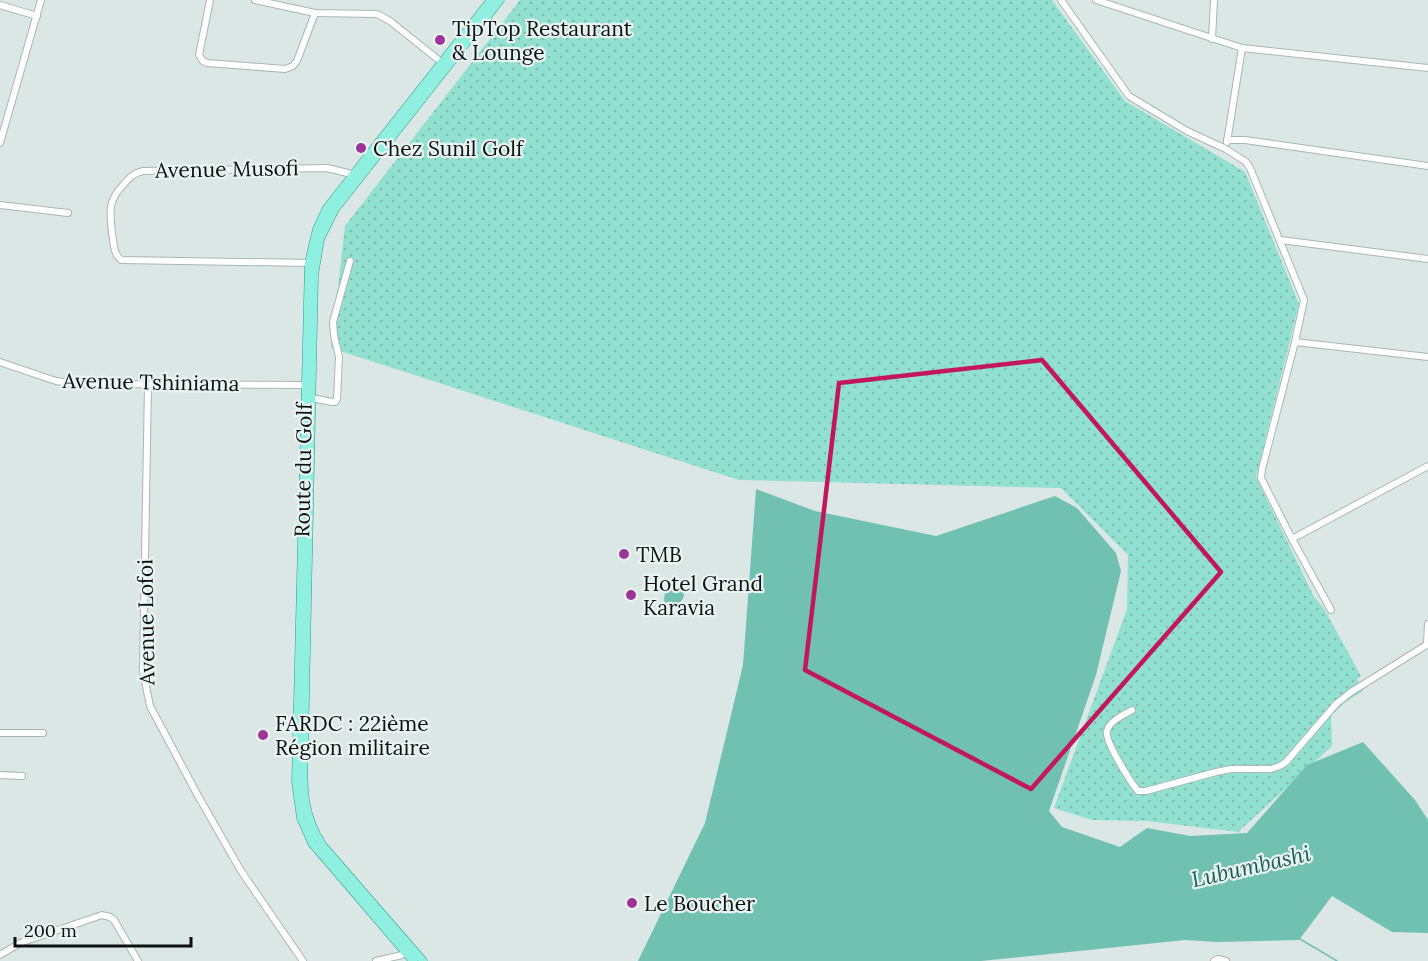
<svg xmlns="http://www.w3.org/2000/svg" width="1428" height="961" font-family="Lora,serif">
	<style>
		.grass { fill: url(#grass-dots) }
		.water { fill: #70c1b0 }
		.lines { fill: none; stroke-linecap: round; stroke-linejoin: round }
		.stream { stroke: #70c1b0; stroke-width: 1.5 }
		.minor-casing { stroke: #aab6b3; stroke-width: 8 }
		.major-casing { stroke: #319b8a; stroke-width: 9 }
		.minor { stroke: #fff; stroke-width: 6 }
		.major { stroke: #8ff0e0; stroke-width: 8 }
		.marked { fill: none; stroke: #c2185b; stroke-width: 4.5; stroke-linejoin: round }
		.poi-dot { fill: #9d3599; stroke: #e8f4f1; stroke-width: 2 }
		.labels { text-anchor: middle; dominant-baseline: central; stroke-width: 4.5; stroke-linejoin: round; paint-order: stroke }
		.poi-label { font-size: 21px; fill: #0d1110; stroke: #e8f4f1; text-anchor: start }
		.street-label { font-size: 21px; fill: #0d1110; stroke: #e8f4f1 }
		.water-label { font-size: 22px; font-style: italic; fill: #1c5e52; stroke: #e8f4f1 }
	</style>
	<defs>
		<pattern id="grass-dots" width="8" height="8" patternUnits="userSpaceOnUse" patternTransform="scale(1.5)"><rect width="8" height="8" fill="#92e0cf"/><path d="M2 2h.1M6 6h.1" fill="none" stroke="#7dbfb1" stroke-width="1.8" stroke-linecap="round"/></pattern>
	</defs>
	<rect width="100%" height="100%" fill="#dae7e4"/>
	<path class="grass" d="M520,0h532l73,101 120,71 54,132 -43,173 58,120 9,10 38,69 -4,3 6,12 -19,12 -13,13 1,30 -94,86 -91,-11 -55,-1 -38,-12 73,-199 1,-54 -67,-67 -322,-8 -408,-132 14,-122z"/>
	<g class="water">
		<path d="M756,489l59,22 121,25 119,-40 22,12 39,45 5,18 -25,104 -47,136 13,16 58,20 27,-19 43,8 57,-3 60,-68 56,-23 52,58 13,20v113l-36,-1 -60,-36 -33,44 -82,2 -32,-2 -204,21h-343l67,-138 38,-158z"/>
		<path d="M683,589c2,6 1,10 -4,14l-9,-1 -4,4 -2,-6 1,-7 4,-3 10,2z"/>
	</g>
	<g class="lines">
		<path class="stream" d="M1300,939l37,22"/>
		<defs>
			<g id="minor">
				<path d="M210,0l-11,55 4,6 4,2 78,6 8,-3 4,-5 18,-48"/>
				<path d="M255,0l60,13 62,1 13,7 55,44"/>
				<path d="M1061,0l68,96 58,35 39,18 20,13 4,6 54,132 -9,42 -33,127 -1,9 31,61 39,71"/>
				<path d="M1096,0l146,48 186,20"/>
				<path d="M0,5l37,11"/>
				<path d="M1212,39l2,-39"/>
				<path d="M1227,140h18l183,26"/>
				<path d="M1227,142l15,-94"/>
				<path d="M0,143l41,-143"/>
				<path d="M0,205l68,8"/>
				<path d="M1281,240l147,19"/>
				<path d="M311,263l-190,-3c-8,-7 -7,-17 -9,-27 -2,-22 -5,-31 12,-49 6,-7 10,-11 19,-13l184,-3 29,7"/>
				<path d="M1295,342l133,15"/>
				<path d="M0,362l56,19 21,3 231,1"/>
				<path d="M148,384l-5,287 7,35 47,88 44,77 62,90"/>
				<path d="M307,397l25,5h3l2,-3 2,-42 -5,-22 -1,-13 17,-61"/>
				<path d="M1292,539l136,-73"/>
				<path d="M1427,644l1,-20"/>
				<path d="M1132,710c-8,5 -23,11 -25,21 -3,9 24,52 31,60h8l70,-19 15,-3h40l9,-3 6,-4 50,-58 15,-12 77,-48"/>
				<path d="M0,733h43"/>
				<path d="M0,775l22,1"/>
				<path d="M0,955l20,-12 82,-28 8,2 4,3 24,41"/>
				<path d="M376,961l26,-6 7,-5"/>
				<path d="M1214,961l4,-2 8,2"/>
			</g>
			<g id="major">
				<path d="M413,961l-101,-118 -11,-25 -5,-36 13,-519 8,-34 10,-21 164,-208"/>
				<path d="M423,961l-100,-115c-23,-34 -20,-64 -19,-103l10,-468 6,-36 15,-30 165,-209"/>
			</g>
		</defs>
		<use href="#minor" class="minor-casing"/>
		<use href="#major" class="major-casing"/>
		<use href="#minor" class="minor"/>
		<use href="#major" class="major"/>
	</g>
	<path class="marked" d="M1042,360l179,212 -190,217 -226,-119 34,-287z"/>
	<g class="poi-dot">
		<circle cx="440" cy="40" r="6"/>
		<circle cx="361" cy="148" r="6"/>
		<circle cx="624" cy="554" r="6"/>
		<circle cx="631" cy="595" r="6"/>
		<circle cx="263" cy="735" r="6"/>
		<circle cx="632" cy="903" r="6"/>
	</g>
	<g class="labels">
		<g class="poi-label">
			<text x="452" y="28">TipTop Restaurant<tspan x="452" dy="24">&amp; Lounge</tspan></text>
			<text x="373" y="148">Chez Sunil Golf</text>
			<text x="636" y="554">TMB</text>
			<text x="643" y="583">Hotel Grand<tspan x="643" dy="24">Karavia</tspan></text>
			<text x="275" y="723">FARDC : 22ième<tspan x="275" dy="24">Région militaire</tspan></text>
			<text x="644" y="903">Le Boucher</text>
		</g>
		<g class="street-label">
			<text transform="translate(227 169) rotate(-1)">Avenue Musofi</text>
			<text transform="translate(151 382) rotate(1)">Avenue Tshiniama</text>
			<text transform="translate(303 470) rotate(-89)">Route du Golf</text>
			<text transform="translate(146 622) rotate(-91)">Avenue Lofoi</text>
		</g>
		<g class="water-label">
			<text transform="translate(1251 866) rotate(-13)">Lubumbashi</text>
		</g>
	</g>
	<path d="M15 937v9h176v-9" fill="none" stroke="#0d1110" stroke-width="3"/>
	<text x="24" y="937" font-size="18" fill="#0d1110" stroke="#e8f4f1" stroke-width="4.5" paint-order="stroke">200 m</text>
</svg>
